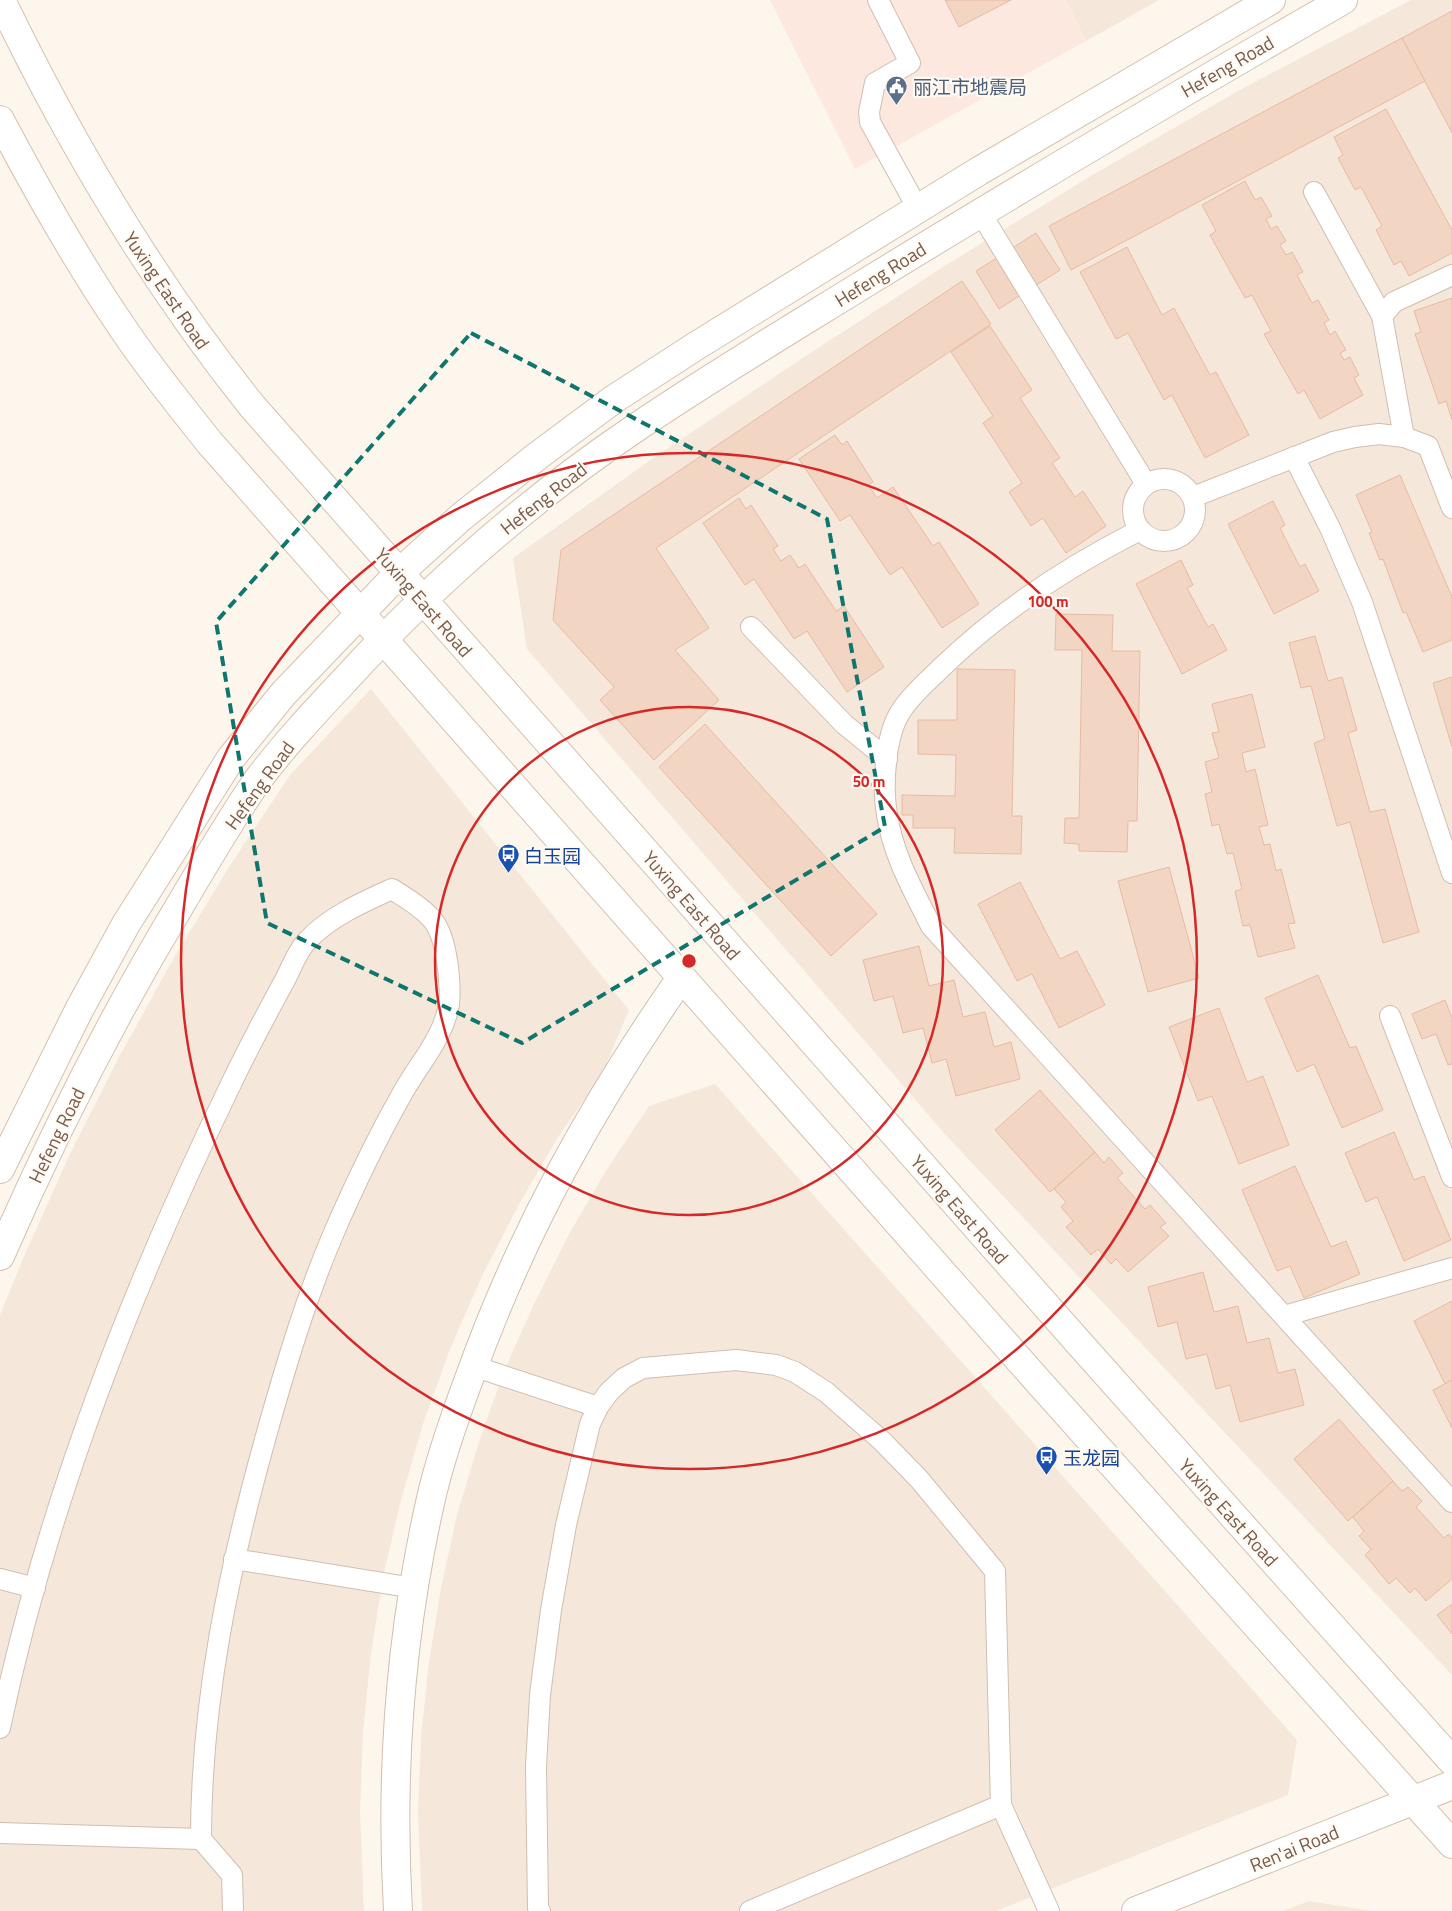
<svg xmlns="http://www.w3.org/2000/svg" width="1452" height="1911" font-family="'Titillium Web','Noto Sans SC',sans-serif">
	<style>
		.residential { fill: #f5e8da }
		.commercial { fill: #fde8e0 }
		.building { fill: #f3d5c3; stroke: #e6bba3 }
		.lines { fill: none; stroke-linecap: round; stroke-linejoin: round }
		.lane-casing { stroke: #d1beb0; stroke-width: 22 }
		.street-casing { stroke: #d1beb0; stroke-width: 30 }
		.secondary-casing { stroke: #d6c0b0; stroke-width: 30 }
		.lane { stroke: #fff; stroke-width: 20 }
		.street { stroke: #fff; stroke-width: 28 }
		.secondary { stroke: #fff; stroke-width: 28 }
		.marked { fill: none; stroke: #0f766e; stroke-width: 4; stroke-dasharray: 10 6; stroke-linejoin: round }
		.ring { fill: none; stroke: #d62828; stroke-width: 2.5 }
		.labels { text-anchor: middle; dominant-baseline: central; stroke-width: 4.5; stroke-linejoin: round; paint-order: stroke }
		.street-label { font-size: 19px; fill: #7a5c4d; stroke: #fffaf3 }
		.service-label { font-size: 19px; fill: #4e5e75; stroke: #fffaf3; text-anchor: start }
		.transit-label { font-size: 19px; fill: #164399; stroke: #fffaf3; text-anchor: start }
		.centre { fill: #d62828; stroke: #fffaf3; stroke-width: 2.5 }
		.ring-label { font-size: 15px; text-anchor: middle; font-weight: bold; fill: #d62828; stroke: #fffaf3; stroke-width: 4.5; stroke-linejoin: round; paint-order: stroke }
	</style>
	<rect width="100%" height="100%" fill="#fdf6ec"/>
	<g class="residential">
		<path d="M1066,0h93l-73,41z"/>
		<path d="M1411,0h41v1675l-508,-542 -417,-484 -14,-91 139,-99 143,-96 148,-96 151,-93 153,-88z"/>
		<path d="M371,689l258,321 -27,64 -44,63 -40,69 -36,70 -32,73 -27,75 -22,76 -18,77 -12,77 -8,79 -3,78 4,100h-364v-596l24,-59 45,-100 50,-99 53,-96 57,-94 61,-92z"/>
		<path d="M715,1084l582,656 -9,55 -292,116h-574l-4,-100 3,-74 8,-75 12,-74 16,-73 22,-73 25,-71 31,-69 34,-68 38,-65 42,-63z"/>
		<path d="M1309,1901l63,10h-89z"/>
	</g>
	<path class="commercial" d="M770,0h296l20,41 -231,128z"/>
	<g class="building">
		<path d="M945,0h66l-52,27z"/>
		<path d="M1452,11v122l-50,-95z"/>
		<path d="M1402,38l23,43 -354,189 -22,-44z"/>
		<path d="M1386,109l66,121v23l-43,23 -8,-15 -7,4 -18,-35 6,-4 -21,-39 -6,3 -17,-32 5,-3 -9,-18z"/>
		<path d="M1245,181l10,19 6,-3 11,19 -6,3 5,10 6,-3 9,15 -6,4 6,10 6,-3 11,20 -6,3 15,28 6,-3 11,20 -5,3 6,12 5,-4 11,19 -6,3 4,7 6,-3 9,18 -5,3 9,17 -43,24 -16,-29 -6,4 -34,-60 7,-3 -19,-36 -7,3 -35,-63 6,-4 -14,-26z"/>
		<path d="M1036,233l24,37 -61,39 -23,-38z"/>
		<path d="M1127,247l35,68 12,-7 36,67 6,-3 33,63 -44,23 -33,-63 -8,5 -36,-67 -12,6 -36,-67z"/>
		<path d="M962,281l29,43 -335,224 53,80 -34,22 44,50 -65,60 -54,-60 14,-13 -61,-67 8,-70z"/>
		<path d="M1452,298v122l-6,-19 -7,3 -24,-70 6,-2 -7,-21z"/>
		<path d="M990,326l42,64 -12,8 40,60 -8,5 23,34 8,-6 23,35 -40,27 -23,-35 -12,8 -22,-34 13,-9 -39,-60 10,-7 -42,-64z"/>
		<path d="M835,435l7,10 5,-4 26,41 -5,3 9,13 16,-11 40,59 6,-4 40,62 -37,24 -40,-61 -12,8 -40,-60 -10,6 -41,-62z"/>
		<path d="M1400,475l52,122v43l-29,12 -17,-40 -3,1 -20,-54 -3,1 -11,-27 3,-1 -16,-37z"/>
		<path d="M739,498l7,11 5,-4 27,41 -5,3 8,12 9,-6 9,13 6,-4 31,47 8,-5 40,61 -37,25 -40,-61 -13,8 -40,-60 -9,6 -42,-62z"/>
		<path d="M1273,501l12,24 -5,3 20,39 5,-3 14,27 -45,23 -46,-90z"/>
		<path d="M1181,560l12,25 -6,3 21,39 5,-3 14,26 -45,24 -46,-90z"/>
		<path d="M1056,614l57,1 -1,36h28l-3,170h-9l-1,31 -48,-1v-7l-15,-1 1,-25h14l3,-168h-27z"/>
		<path d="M1315,636l13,45 14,-4 15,53 -9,3 22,79 15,-3 34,123 -36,11 -33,-121 -13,4 -23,-83 11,-4 -14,-53 -10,2 -12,-45z"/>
		<path d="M957,669l58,1 -3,146h10l-1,38 -67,-1 1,-25h-42v-13h-11v-20l53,1 1,-41 -38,-1v-34h39z"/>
		<path d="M1452,677v70l-19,-64z"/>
		<path d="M1252,694l13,53 -23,6 4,19 9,-3 13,56 -9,2 5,18 6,-1 6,27 5,-2 14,54 -7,1 7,24 -37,9 -8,-32 -7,1 -8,-35 7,-2 -9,-36 -6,1 -8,-30 -7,2 -7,-32 7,-2 -7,-30 14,-4 -7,-25 7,-1 -7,-28z"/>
		<path d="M705,724l172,190 -46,42 -172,-189z"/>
		<path d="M1169,867l30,111 -51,14 -30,-111z"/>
		<path d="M1020,882l40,77 17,-8 28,54 -46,23 -27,-54 -15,7 -39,-77z"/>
		<path d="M919,946l10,40 25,-6 9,37 22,-5 9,35 17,-5 9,37 -64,17 -10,-37 -14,4 -9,-35 -20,5 -10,-37 -19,5 -11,-41z"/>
		<path d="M1318,975l32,73 6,-2 27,64 -41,18 -28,-64 -17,8 -32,-74z"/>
		<path d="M1445,1000l7,18v46l-4,1 -12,-31 -14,5 -10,-25z"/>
		<path d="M1219,1008l28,74 16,-6 26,69 -50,19 -27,-68 -14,5 -29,-74z"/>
		<path d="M1040,1090l55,62 -45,40 -55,-62z"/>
		<path d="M1394,1132l20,48 10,-4 27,64 -47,21 -27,-64 -11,5 -21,-49z"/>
		<path d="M1095,1152l9,11 5,-6 14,16 -6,5 28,31 5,-4 16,18 -6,4 9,9 -41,36 -12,-13 -5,5 -13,-15 -7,6 -25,-28 7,-6 -12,-14 5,-5 -12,-13z"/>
		<path d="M1295,1166l36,81 15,-6 14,33 -56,24 -14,-32 -13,5 -35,-81z"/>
		<path d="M1203,1272l11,40 24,-6 9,37 22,-5 9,35 17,-4 9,36 -64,17 -10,-37 -14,4 -9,-35 -21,5 -9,-37 -19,5 -10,-40z"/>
		<path d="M1452,1301v79l-7,4 -31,-63z"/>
		<path d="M1452,1380v48l-19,-38z"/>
		<path d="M1339,1419l54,62 -45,40 -54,-62z"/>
		<path d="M1393,1481l9,10 6,-4 14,14 -6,6 28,31 5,-4 3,4v41l-26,22 -11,-13 -5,5 -14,-15 -7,6 -24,-29 6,-6 -12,-13 5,-5 -11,-14z"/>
		<path d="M1452,1604v30l-15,-19z"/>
	</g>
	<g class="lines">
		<defs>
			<g id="lane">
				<path d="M878,0l32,63 -35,20 -6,29 1,10 48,87"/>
				<path d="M1314,192l68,124 22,121"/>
				<path d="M980,212l166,272"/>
				<path d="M1382,316l12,-14 58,-27"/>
				<path d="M1294,457l36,71 32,74 90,271"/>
				<circle cx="1164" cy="510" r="31"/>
				<path d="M1193,497l140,-55 22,-5 24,-3 25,3 24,9 24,62"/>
				<path d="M1140,530c-73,37 -139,80 -198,137 -13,13 -31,28 -41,44 -16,24 -19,76 -14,104 6,40 26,75 44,111l521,576"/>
				<path d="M751,627l93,97 43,35"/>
				<path d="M1390,1016l62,161"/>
				<path d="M1284,1316l168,-48"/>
				<path d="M473,1366l125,41"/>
				<path d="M234,1559l180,29"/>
				<path d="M0,1579l35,9"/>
				<path d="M0,1728c46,-222 132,-441 231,-644 17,-36 36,-71 55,-106 6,-12 12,-28 21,-37 22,-24 56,-39 85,-52 12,8 27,16 37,27 18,16 22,65 20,88 -5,33 -31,61 -47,90 -26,46 -49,94 -70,143 -27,64 -47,131 -66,199 -37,132 -65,265 -65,403l31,36 1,36"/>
				<path d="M0,1833l201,6"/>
				<path d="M540,1911l-2,-3 -2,-142 4,-71 11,-85 15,-85 24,-101 8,-17 11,-15 15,-14 19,-10 93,-8 40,5 19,7 31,20 56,49 37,38 76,92 6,234 48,106"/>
				<path d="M750,1911l251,-106"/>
			</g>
			<path id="street" d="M398,1911c-8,-137 2,-274 32,-408 9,-42 24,-84 39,-124 52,-146 124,-275 212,-401"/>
			<g id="secondary">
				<path d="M1,0c70,145 150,280 251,406l827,937 373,418"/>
				<path d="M0,120c38,72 78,143 124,210 26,39 56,75 85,112l828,938 415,464"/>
				<path d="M0,1169l79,-159 47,-86 105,-166 53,-65 115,-120 61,-55 76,-61 78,-58 82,-53 283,-175 292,-171"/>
				<path d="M0,1256c53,-122 113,-240 182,-354 24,-41 48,-82 75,-121 26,-35 57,-68 87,-100 87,-95 186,-182 293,-254 71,-48 144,-92 217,-137 161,-99 324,-195 489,-290"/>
				<path d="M1136,1911l316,-126"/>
			</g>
		</defs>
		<use href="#lane" class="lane-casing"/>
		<use href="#street" class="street-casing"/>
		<use href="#secondary" class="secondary-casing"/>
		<use href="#lane" class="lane"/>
		<use href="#street" class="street"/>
		<use href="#secondary" class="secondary"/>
	</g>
	<path class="marked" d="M471,333l356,186 58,308 -363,216 -255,-120 -51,-301z"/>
	<g class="ring">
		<circle cx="689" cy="961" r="254"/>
		<circle cx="689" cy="961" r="508"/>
	</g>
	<defs>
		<symbol id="civic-pin" viewBox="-11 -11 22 30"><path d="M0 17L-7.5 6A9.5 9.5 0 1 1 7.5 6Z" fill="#5c6f8a" stroke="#fffaf3"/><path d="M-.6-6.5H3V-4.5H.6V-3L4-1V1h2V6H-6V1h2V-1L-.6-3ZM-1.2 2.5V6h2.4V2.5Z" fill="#fff"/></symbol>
		<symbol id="bus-pin" viewBox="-11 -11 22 30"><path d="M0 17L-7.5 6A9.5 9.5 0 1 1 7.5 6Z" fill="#1a4fb4" stroke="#fffaf3"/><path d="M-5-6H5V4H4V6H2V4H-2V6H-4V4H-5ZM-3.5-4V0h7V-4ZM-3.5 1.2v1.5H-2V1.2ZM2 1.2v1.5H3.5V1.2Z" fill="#fff"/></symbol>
	</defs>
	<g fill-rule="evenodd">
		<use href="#civic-pin" x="884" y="74" width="25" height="34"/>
		<use href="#bus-pin" x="496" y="842" width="25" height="34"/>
		<use href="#bus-pin" x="1034" y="1444" width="25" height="34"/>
	</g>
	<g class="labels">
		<g class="street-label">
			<text transform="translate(1227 66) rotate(-30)">Hefeng Road</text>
			<text transform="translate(880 274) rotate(-32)">Hefeng Road</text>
			<text transform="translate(167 290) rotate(56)">Yuxing East Road</text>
			<text transform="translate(543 498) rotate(-38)">Hefeng Road</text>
			<text transform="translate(424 602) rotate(49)">Yuxing East Road</text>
			<text transform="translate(259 785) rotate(-54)">Hefeng Road</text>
			<text transform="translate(692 905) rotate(49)">Yuxing East Road</text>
			<text transform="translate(56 1135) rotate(-64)">Hefeng Road</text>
			<text transform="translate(960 1209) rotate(49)">Yuxing East Road</text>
			<text transform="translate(1229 1512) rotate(48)">Yuxing East Road</text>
			<text transform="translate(1294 1848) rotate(-22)">Ren'ai Road</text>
		</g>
		<g class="service-label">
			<text x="913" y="86">丽江市地震局</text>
		</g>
		<g class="transit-label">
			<text x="524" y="855">白玉园</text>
			<text x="1063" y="1457">玉龙园</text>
		</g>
	</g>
	<circle cx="689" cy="961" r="8" class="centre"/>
	<g class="ring-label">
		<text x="1048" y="607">100 m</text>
		<text x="869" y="787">50 m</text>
	</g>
</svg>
